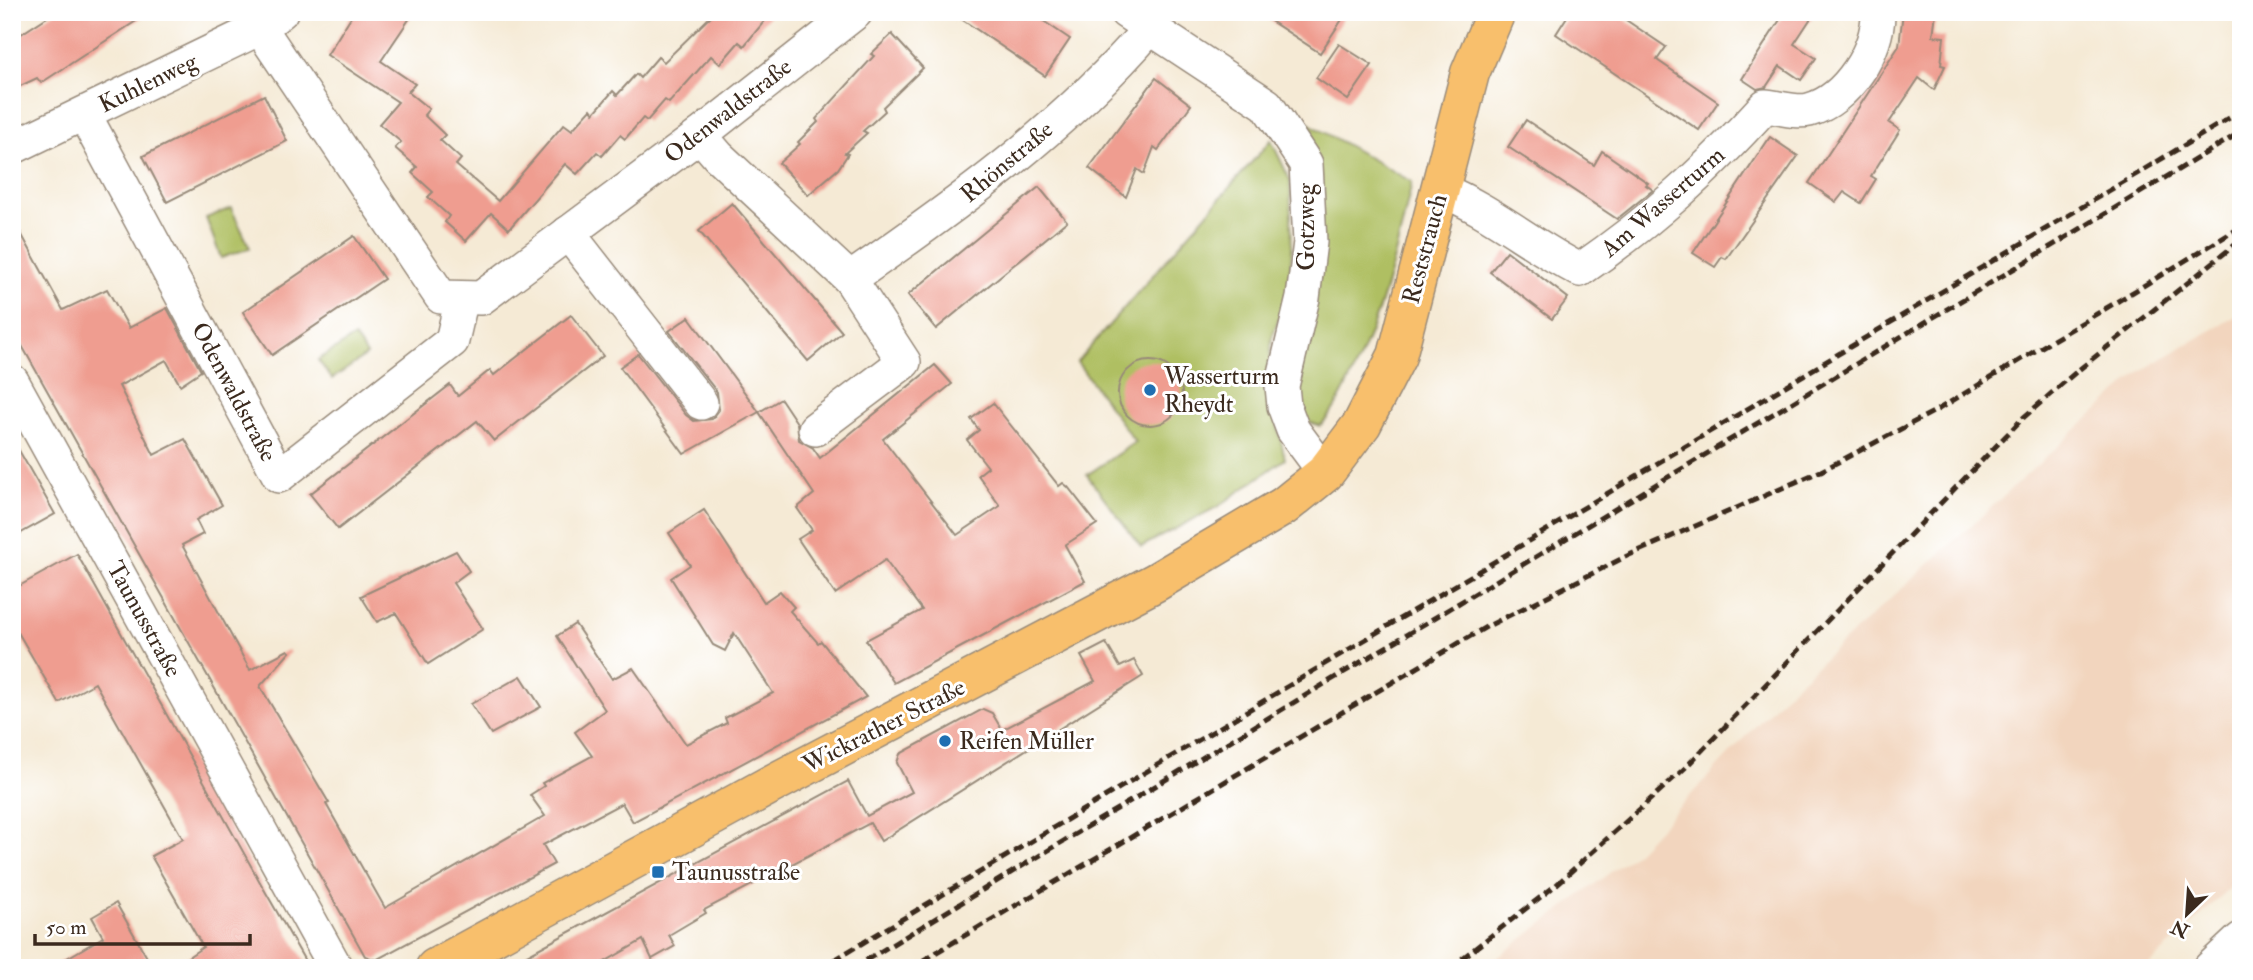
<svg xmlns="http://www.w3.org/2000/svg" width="2253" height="980" font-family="'IM FELL Double Pica',serif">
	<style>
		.built { fill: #f2d5be }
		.green { fill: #afbf62; stroke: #757440; stroke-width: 2 }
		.building { fill: #ef9d90 }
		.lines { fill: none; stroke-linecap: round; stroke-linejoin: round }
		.minor-casing { stroke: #988a7a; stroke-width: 36 }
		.major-casing { stroke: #988a7a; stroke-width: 41 }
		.minor { stroke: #fff; stroke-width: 33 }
		.major { stroke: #f8bf6c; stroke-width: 38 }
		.rail { stroke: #3b2a1e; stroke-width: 5; stroke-dasharray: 10 5; stroke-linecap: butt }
		.poi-dot { fill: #1f6fb2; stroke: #fff; stroke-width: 2.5 }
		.labels { text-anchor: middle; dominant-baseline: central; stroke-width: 6; stroke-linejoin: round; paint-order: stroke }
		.street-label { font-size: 24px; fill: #3b2a1e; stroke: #fff }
		.poi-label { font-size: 24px; fill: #3b2a1e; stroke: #fff; text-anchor: start }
	</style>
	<rect width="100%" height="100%" fill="#fff"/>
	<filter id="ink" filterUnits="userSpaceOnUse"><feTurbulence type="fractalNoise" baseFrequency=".0143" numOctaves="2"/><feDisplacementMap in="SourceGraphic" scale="14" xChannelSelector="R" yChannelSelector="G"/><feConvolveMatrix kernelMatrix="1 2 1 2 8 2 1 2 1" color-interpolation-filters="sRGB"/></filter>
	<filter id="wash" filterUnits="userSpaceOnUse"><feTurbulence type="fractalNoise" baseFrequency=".00686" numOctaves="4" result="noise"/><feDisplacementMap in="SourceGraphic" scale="28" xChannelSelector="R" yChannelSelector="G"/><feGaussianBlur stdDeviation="1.57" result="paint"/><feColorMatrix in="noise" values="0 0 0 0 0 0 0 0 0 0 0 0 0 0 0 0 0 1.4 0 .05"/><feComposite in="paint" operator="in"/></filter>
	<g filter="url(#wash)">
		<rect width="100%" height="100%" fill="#f5ead5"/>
		<path class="built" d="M2241,313v564l-95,91h-662l152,-115 153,-162 352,-320z"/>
		<g class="green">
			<path d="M1283,109l129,73c-15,69 -31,135 -63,199 -8,15 -16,33 -29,45l-14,-5 -12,-25 17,-92z"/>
			<path d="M1271,140l19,40 2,68 -4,46 -16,43 -4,46 17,76 -66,47 -78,41 -54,-72 48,-33 -58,-80z"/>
			<path d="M231,208l19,40 -29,10 -15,-40z"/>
			<path d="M354,337l13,18 -35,24 -14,-19z"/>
		</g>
		<g id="blocks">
			<g class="building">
				<path d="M55,12h95l-109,71 -4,-5 -25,12v-50z"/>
				<path d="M354,12h60l-33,49 34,23 -7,8 21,17 -5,6 21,20 -5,5 21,19 -5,6 42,36 66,-77 8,6 19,-21 3,4 19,-22 4,4 19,-21 4,4 18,-21 6,5 51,-50h57l-28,34 -5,-4 -19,22 -9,-8 -42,47 -4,-3 -18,21 -4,-3 -18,21 -5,-4 -18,21 -5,-4 -20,22 -12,-10 -56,65 -18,-16 -25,28 -21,-19 4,-6 -21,-19 5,-5 -21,-19 5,-6 -22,-19 6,-6 -22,-18 19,-22 -71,-47z"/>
				<path d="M951,12h79l40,27 -25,37z"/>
				<path d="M1257,12h90l-27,41z"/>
				<path d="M1570,12h44l52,35 -9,13 61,42 -19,28 -143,-96z"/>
				<path d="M1785,12h30l-21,32 22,14 -15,22 -21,-14 -14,21 -9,2 -15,-10z"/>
				<path d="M1903,12h33l-3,24 11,1 -3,28 4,1 -11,24 -15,-12 -30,45 11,7 -29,46 5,3 -15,24 -17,-11 -8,10 -27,-19 90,-137z"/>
				<path d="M892,34l31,34 -40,39 2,4 -22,20 4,2 -22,20 3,1 -10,15 -30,26 -29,-32 21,-19 -2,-2 20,-20 -2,-3 58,-63 -3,-2z"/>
				<path d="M1339,44l33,21 -24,35 -32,-22z"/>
				<path d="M1156,78l35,27 -33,45 -4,-3 -10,27 -7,-5 -11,28 -37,-29z"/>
				<path d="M264,95l23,46 -120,61 -24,-46z"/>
				<path d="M1526,120l68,45 8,-14 46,32 -2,2 7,5 -36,29 -109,-72z"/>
				<path d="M1770,137l28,19 -72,103 -4,-2 -7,10 -22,-14z"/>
				<path d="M1039,187l28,34 -131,108 -28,-34z"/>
				<path d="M732,203l110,129 -34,29 -109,-130z"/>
				<path d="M12,217l51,93 44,-21 22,39 38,-20 34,63 -21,14 -14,-25 -47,26 35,69 31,-16 37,66 -26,15 7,14 -21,11 68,125 38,-20 2,2 -30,34 69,117 -3,1 59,104 160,-92 -15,-21 14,-9 -2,-3 50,-27 -17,-24 30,-22 -48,-74 18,-12 37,55 21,-11 53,76 41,-21 -2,-5 48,-25 -39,-60 -9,18 -12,-6 -42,-67 19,-13 -21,-32 35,-23 60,92 16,-11 14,16 -4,4 28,32 3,-2 45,56 -233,125 -11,-19 -79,42 11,19 -178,96 -11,-4 -353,-628z"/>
				<path d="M354,236l30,43 -112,76 -29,-43z"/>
				<path d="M1507,251l61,47 -16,21 -62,-47z"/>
				<path d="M571,315l32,41 -109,85 -17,-20 -139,108 -28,-35 140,-109 8,11 32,-26 4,5z"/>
				<path d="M689,317l70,95 -75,42 -64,-87 18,-13 48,61 8,6 18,-2 7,-9 -2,-18 -48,-61z"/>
				<circle cx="1150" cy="393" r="32"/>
				<path d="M935,365l17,19 -69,55 74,96 43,-29 -22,-31 10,-8 -21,-27 12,-10 -8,-11 22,-16 66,83 4,-3 5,4 29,37 -32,21 20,36 -191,102 -28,-43 56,-30 -37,-50 -50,34 -37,-55 14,-9 -15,-22 17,-14 -55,-82 22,-13 16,24 2,17 14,8 7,10z"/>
				<path d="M12,438l43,76 -43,24z"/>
				<path d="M456,551l13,20 -16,12 30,46 -55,35 -32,-51 -19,9 -16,-26z"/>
				<path d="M77,554l188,337 44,77h-137l31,-21 -52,-91 32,-17 -88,-156 -36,20 -47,-81v-32z"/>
				<path d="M1106,643l14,24 14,-7 9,16 -262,165 -11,-18 -166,87 2,3 -37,22 6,11 -23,13 -9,-19 -49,28h-91l345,-187 19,35 45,-24 -15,-29 3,-9 83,-45 9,4 10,17 93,-49 -14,-25z"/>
				<path d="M521,676l20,31 -50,27 -20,-30z"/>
				<path d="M116,903l37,65h-103l53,-31 -11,-20z"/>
			</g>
		</g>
	</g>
	<g filter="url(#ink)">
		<use href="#blocks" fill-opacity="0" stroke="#988a7a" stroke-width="2"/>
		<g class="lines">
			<defs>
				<g id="minor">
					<path d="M1126,12l141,93 39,59 4,78 -7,56 -21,88 2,20 9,24 32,43"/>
					<path d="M260,28l181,269 40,1 219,-163 156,-123"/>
					<path d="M84,114l195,362 173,-135 10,-43"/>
					<path d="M700,135l18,21 132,123c107,-74 215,-152 300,-251"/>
					<path d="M12,148l248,-120 21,-16"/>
					<path d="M1441,190c50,20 91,56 139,80 73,-50 126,-99 185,-164 13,1 32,7 44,4 38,-10 70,-60 69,-98"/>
					<path d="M568,233l133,170"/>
					<path d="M12,381l324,587"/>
					<path d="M815,429l89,-67 -54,-83"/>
					<path d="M2210,968l31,-29"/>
				</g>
				<path id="major" d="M435,968l337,-184 384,-202 128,-76 41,-33 37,-49 35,-68 73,-283 26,-61"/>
			</defs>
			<use href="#minor" class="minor-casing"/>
			<use href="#major" class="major-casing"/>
			<use href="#minor" class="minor"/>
			<use href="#major" class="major"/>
			<g class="rail">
				<path d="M821,968l1420,-857"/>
				<path d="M853,968l1388,-836"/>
				<path d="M910,968l576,-341 141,-71 194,-85 116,-61 304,-183"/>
				<path d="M1450,968l106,-83 129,-117 338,-350 53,-46 165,-132"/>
			</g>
		</g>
	</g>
	<g class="poi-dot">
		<circle cx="1150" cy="390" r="7"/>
		<circle cx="945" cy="741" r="7"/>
		<rect x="651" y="865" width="14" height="14" rx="3.5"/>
	</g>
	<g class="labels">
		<g class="street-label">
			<text transform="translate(148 83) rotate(-26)">Kuhlenweg</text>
			<text transform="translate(728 111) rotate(-38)">Odenwaldstraße</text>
			<text transform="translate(1007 162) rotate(-40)">Rhönstraße</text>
			<text transform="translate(1663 202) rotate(-41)">Am Wasserturm</text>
			<text transform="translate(1306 227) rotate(-90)">Gotzweg</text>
			<text transform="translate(1425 249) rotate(-75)">Reststrauch</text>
			<text transform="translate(234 392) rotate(62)">Odenwaldstraße</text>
			<text transform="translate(144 619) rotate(61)">Taunusstraße</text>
			<text transform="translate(884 726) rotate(-27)">Wickrather Straße</text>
		</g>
		<g class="poi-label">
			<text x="1164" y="376">Wasserturm<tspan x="1164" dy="28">Rheydt</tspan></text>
			<text x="959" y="741">Reifen Müller</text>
			<text x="672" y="872">Taunusstraße</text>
		</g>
	</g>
	<rect width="2253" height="980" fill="none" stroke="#fff" stroke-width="42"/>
	<g transform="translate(2187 914) rotate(205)" stroke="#ffffff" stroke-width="5" paint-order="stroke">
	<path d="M0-5L12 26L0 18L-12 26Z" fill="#3b2a1e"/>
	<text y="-10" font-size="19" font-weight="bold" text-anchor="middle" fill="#3b2a1e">N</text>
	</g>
	<path d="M35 934v10h215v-10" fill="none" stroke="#3b2a1e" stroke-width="3.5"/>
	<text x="46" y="934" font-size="21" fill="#3b2a1e" stroke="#ffffff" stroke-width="5" paint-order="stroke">50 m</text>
</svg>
